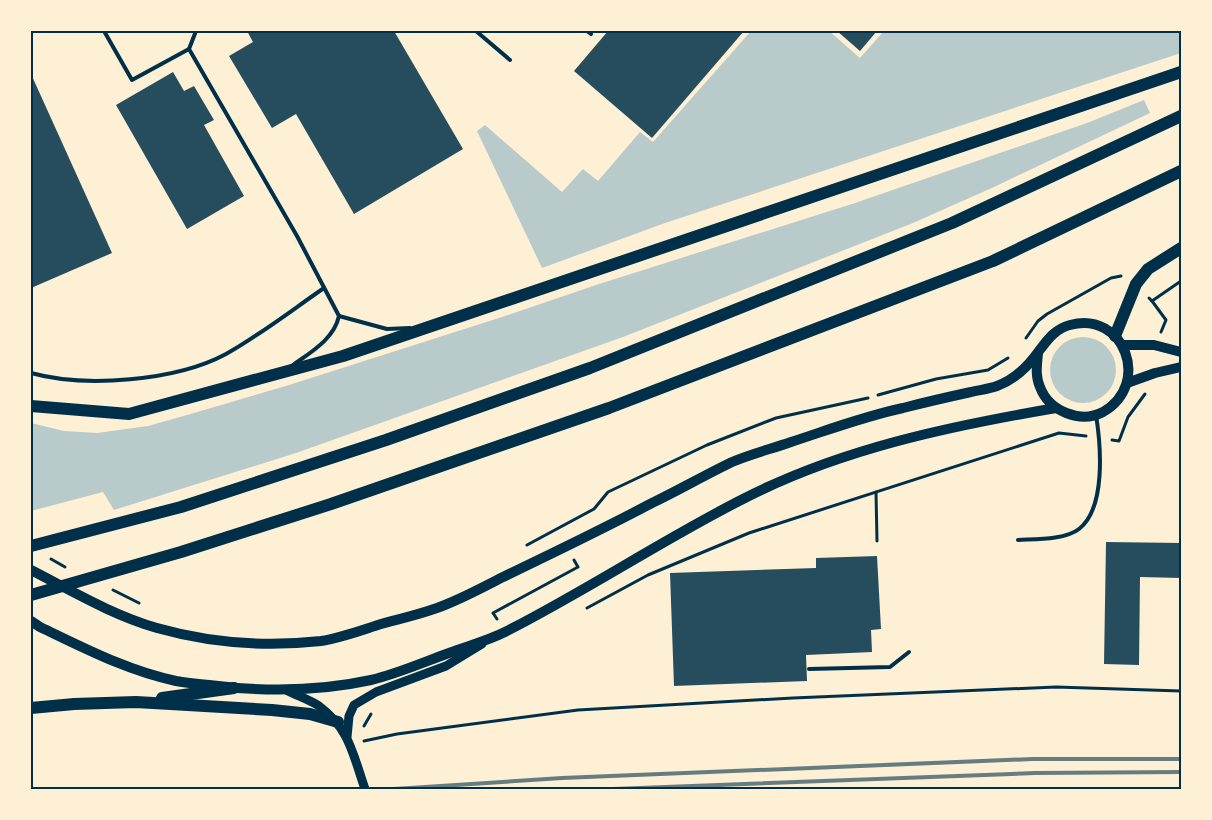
<svg xmlns="http://www.w3.org/2000/svg" width="1212" height="820" font-family="Figtree,sans-serif">
	<style>
		.green { fill: #b9caca }
		.building { fill: #264d5e }
		.lines { fill: none; stroke-linecap: round; stroke-linejoin: round }
		.path { stroke: #003049; stroke-width: 3 }
		.service { stroke: #003049; stroke-width: 4 }
		.tertiary { stroke: #003049; stroke-width: 9 }
		.secondary { stroke: #003049; stroke-width: 10 }
		.primary { stroke: #003049; stroke-width: 12 }
		.rail { stroke: #657d81; stroke-width: 4 }
		.neatline { fill: none; stroke: #003049; stroke-width: 2 }
	</style>
	<rect width="100%" height="100%" fill="#fdf0d5"/>
	<g class="green">
		<path d="M751,31h78l31,27 24,-27h297v22l-516,170 -123,45 -65,-137 8,-6 77,67 21,-23 15,12 42,-49 13,10z"/>
		<path d="M1144,100l6,13 -156,74 -81,36 -290,114 -327,116 -182,57 -11,-18 -72,19v-88l33,8 33,2 51,-7 46,-13 95,-28 213,-68 97,-33 256,-81 232,-80z"/>
		<circle cx="1083" cy="370" r="33"/>
	</g>
	<g class="building">
		<path d="M247,31h147l69,118 -109,65 -58,-100 -24,14 -43,-72 24,-14z"/>
		<path d="M608,31h136l-92,107 -78,-67z"/>
		<path d="M837,31h40l-17,20z"/>
		<path d="M173,72l11,19 10,-5 20,34 -10,5 40,71 -57,33 -71,-124z"/>
		<path d="M31,74l81,179 -81,35z"/>
		<path d="M1106,542l75,1v35l-41,-1 -1,88 -35,-1z"/>
		<path d="M877,556l4,73 -10,1 1,22 -66,3 1,26 -133,5 -4,-113 146,-5v-10z"/>
	</g>
	<g class="lines">
		<g class="path">
			<path d="M1149,298l3,3 29,-20"/>
			<path d="M1152,301l14,19 -5,12"/>
			<path d="M1026,338l12,-17 9,-7 64,-36 10,-2"/>
			<path d="M878,395l58,-16 52,-9 20,-12"/>
			<path d="M1112,440l7,1 9,-24 17,-23"/>
			<path d="M876,492l1,49"/>
			<path d="M527,545l67,-36 14,-17 99,-47 69,-27 92,-20"/>
			<path d="M51,559l14,8"/>
			<path d="M113,590l26,13"/>
			<path d="M587,608l61,-33 101,-42 310,-100 27,3"/>
			<path d="M497,619l-4,-6 85,-46 -4,-7"/>
			<path d="M364,726l7,-12"/>
			<path d="M364,741l33,-7 181,-24 215,-12 263,-11 125,4"/>
		</g>
		<g class="service">
			<path d="M104,31l28,49 57,-31"/>
			<path d="M196,31l-7,18 108,187 42,80c-5,23 -28,36 -46,49"/>
			<path d="M476,31l34,29"/>
			<path d="M587,31l4,3"/>
			<path d="M339,316l48,13 23,-1"/>
			<path d="M31,373c54,15 145,8 195,-19 34,-19 66,-44 98,-66"/>
			<path d="M1018,540c17,-1 47,0 61,-11 27,-21 22,-83 17,-114"/>
			<path d="M809,669l81,-2 19,-15"/>
		</g>
		<g class="tertiary">
			<path d="M288,691c10,5 22,9 31,15 31,23 34,49 46,83"/>
			<path d="M347,737l2,-21 5,-11 22,-13 70,-26 36,-22"/>
		</g>
		<g class="secondary">
			<path d="M1123,345h31l27,7"/>
			<path d="M1127,383l28,-10 26,-6"/>
			<path d="M31,570c41,21 81,45 126,58 53,15 109,19 164,13 20,-3 41,-11 60,-17 18,-5 36,-9 53,-15 24,-8 47,-21 69,-32 50,-24 100,-48 149,-74 27,-13 53,-28 80,-41 19,-8 39,-13 59,-20 37,-12 74,-26 112,-34 23,-6 45,-11 68,-16 8,-2 18,-3 26,-6 17,-6 32,-21 42,-35 9,-12 16,-22 31,-26 54,-15 82,59 33,87 -23,12 -54,-1 -63,-25 -5,-11 -3,-22 -2,-34"/>
			<path d="M31,621l9,6c44,21 88,44 136,54 11,2 22,3 33,4 55,7 107,7 162,-5 26,-6 53,-18 78,-27 18,-7 38,-12 56,-21 81,-41 157,-92 238,-133 97,-50 207,-73 313,-91"/>
		</g>
		<g class="primary">
			<path d="M1115,336l21,-52 12,-15 33,-21"/>
			<path d="M31,406l98,8 214,-58 838,-284"/>
			<path d="M31,546l150,-39 205,-67 204,-72 362,-145 229,-107"/>
			<path d="M31,595l150,-43 150,-48 278,-96 384,-147 188,-90"/>
			<path d="M162,698l72,-10"/>
			<path d="M31,708l43,-4 62,-2 136,8 38,4 28,8"/>
		</g>
		<g class="rail">
			<path d="M394,789l168,-11 470,-19h149"/>
			<path d="M613,789l422,-16 146,-1"/>
		</g>
	</g>
	<rect width="1212" height="820" fill="none" stroke="#fdf0d5" stroke-width="65"/>
	<rect x="32" y="32" width="1148" height="756" class="neatline"/>
</svg>
